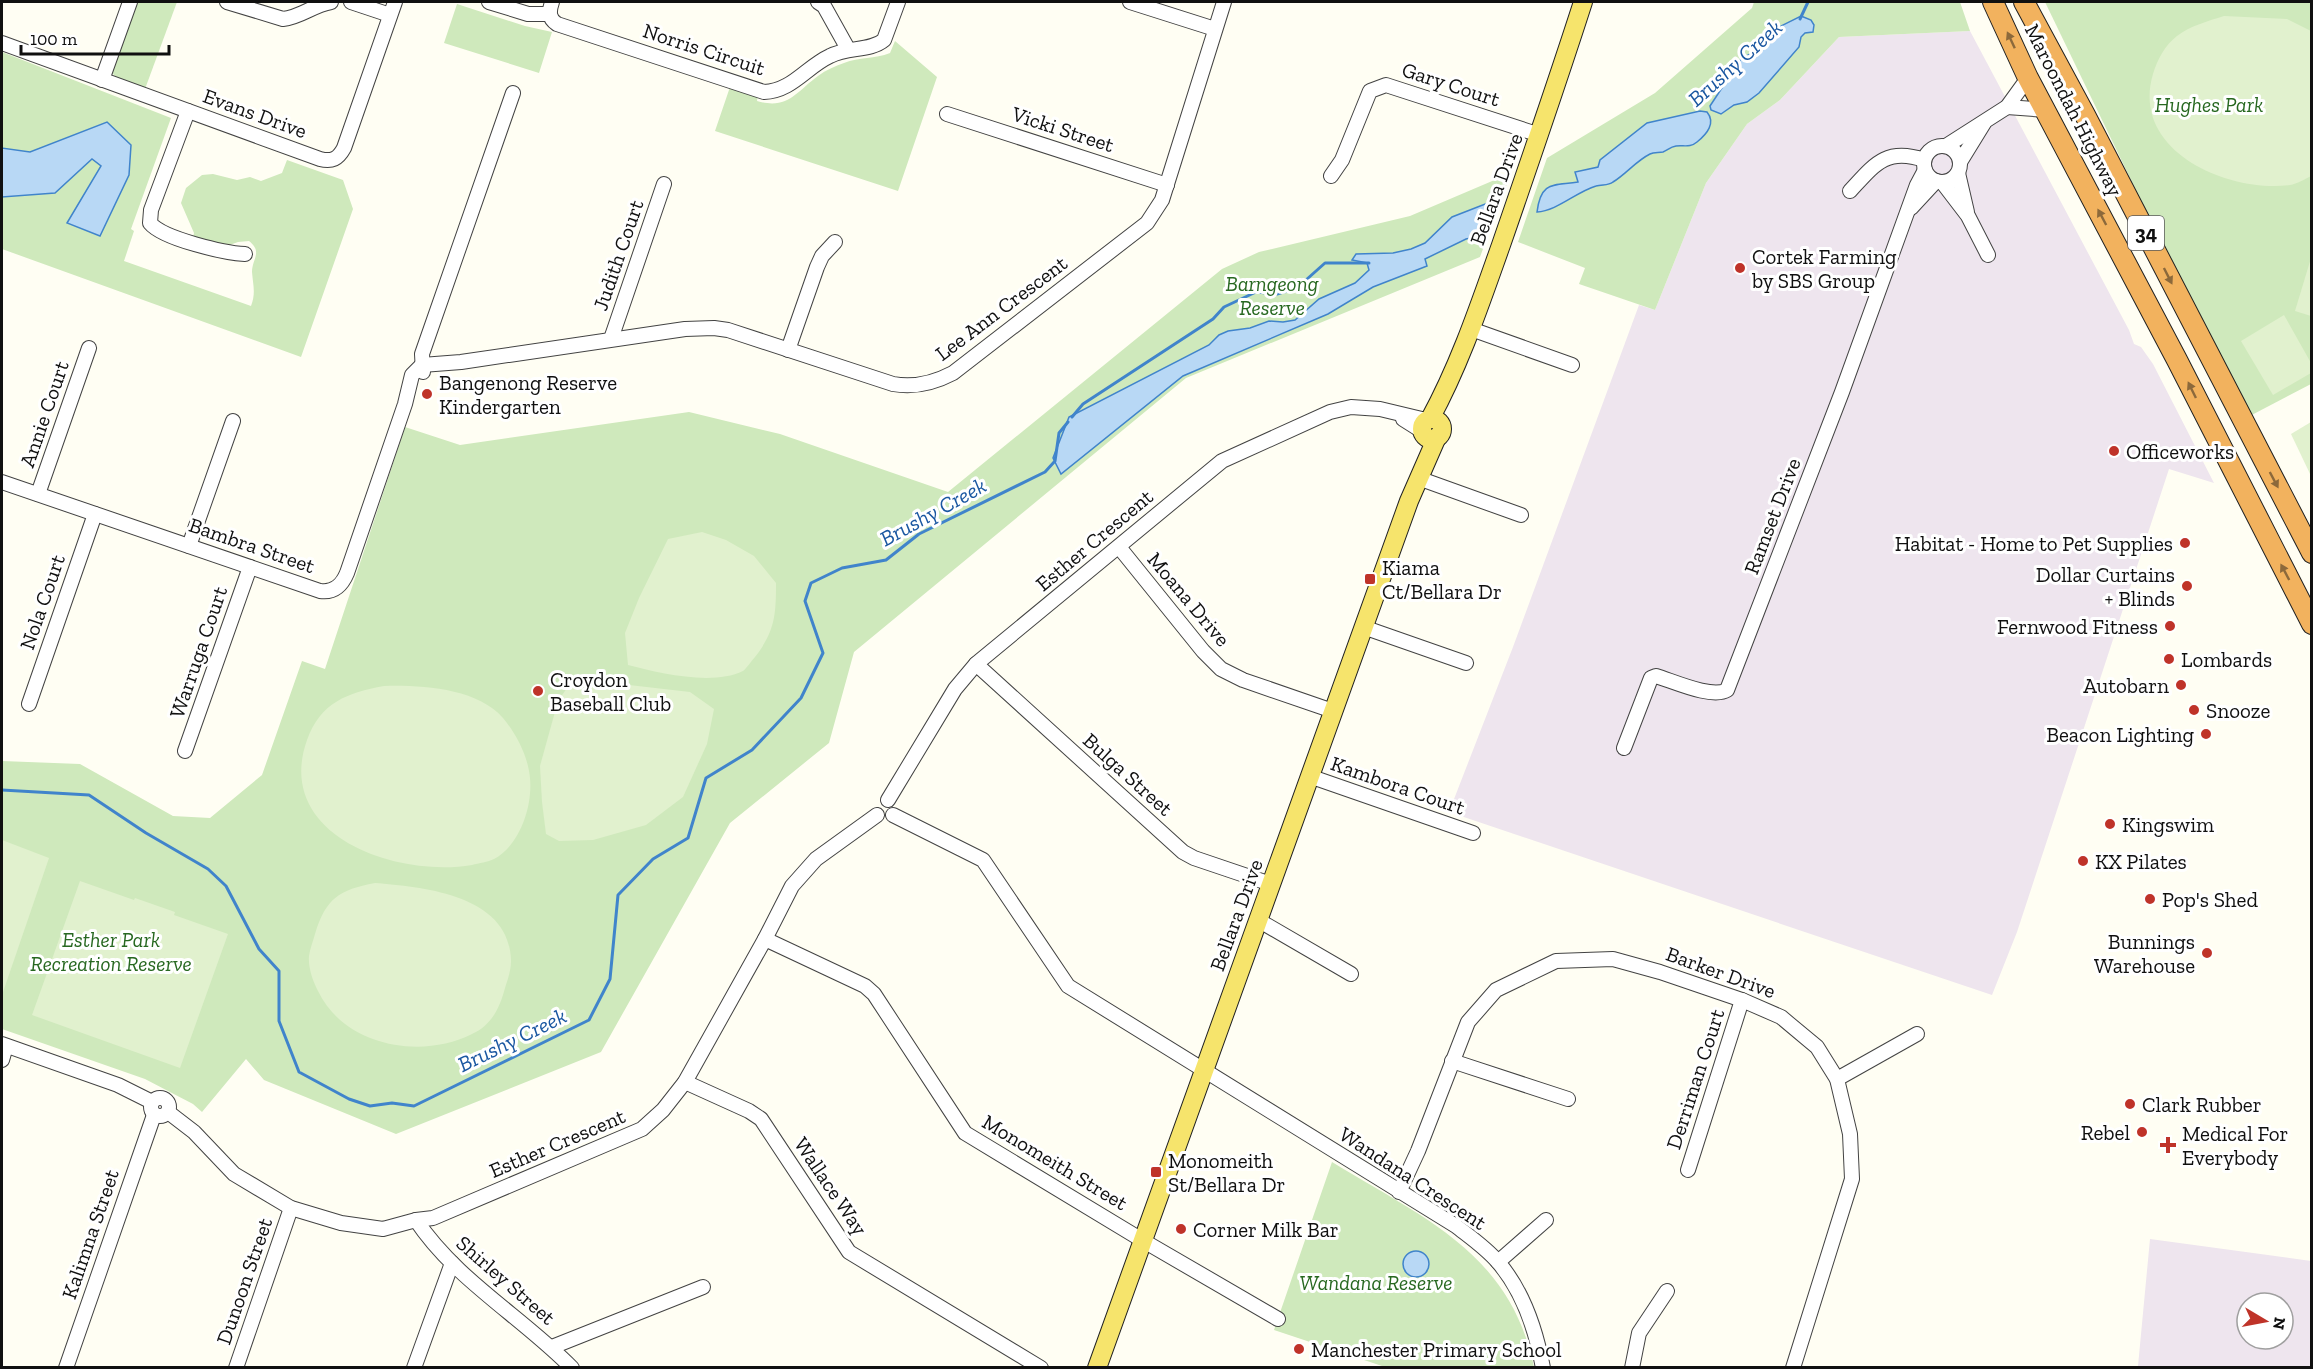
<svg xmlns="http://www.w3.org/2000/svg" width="2313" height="1369" font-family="'Zilla Slab',serif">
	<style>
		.industrial { fill: #eee5ee; fill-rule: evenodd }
		.green { fill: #cfe9bc }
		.pitch { fill: #e1f1ce }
		.water { fill: #b8d8f5; stroke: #4084cb; stroke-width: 1.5 }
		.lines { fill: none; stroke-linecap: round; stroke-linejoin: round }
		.stream { stroke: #4084cb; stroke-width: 3 }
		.minor-casing { stroke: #434343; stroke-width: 16 }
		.major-casing { stroke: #212121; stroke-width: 20 }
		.highway-casing { stroke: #212121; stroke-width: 22 }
		.minor { stroke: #fff; stroke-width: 14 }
		.major { stroke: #f6e46c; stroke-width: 18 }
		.highway { stroke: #f2b25e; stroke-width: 20 }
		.oneway { fill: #8c693b }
		.poi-dot { fill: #bf3329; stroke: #fff; stroke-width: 2 }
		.labels { text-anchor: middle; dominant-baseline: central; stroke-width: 6; stroke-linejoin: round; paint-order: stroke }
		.shield { fill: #fff; stroke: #585858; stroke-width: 1.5 }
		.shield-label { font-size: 20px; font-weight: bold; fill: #101010 }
		.street-label { font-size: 21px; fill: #101010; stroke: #fff }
		.park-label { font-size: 21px; font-style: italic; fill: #276820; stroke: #fff }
		.poi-label { font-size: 21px; fill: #101010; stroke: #fff; text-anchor: start }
		.water-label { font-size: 22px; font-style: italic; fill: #1a57a1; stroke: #fff }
	</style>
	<rect width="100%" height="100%" fill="#fffef3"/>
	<g class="industrial">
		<path d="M1970,31l159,299 5,14 7,3 12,17 61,119 -45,-14 -152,463 -25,63 -543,-183 64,-165 126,-342 16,5 51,-127 41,-59 33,-24 59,-63z"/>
		<path d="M2150,1239l161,22v106l-162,1 -11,-2zM2247,1303h36v36h-36z"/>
	</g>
	<g class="green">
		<path d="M134,2h43l-32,87 -28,-10 -6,-8z"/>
		<path d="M1754,2h206l10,29 -131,6 -59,63 -33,24 -41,59 -51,127 -76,-26 6,-16 -67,-26 29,-84 108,-65 97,-85z"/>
		<path d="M2045,2h266v382l-65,34z"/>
		<path d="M457,4l68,22 27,6 -13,41 -95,-30z"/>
		<path d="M895,41l42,36 -39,114 -183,-60 15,-44 28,8 -1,6c31,9 39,-9 61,-25 8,-6 17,-10 26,-13 15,-6 31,-4 46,-10z"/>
		<path d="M2,52l169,66 -40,111 3,2 -10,30 127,45c5,-13 2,-21 1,-34 0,-13 11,-20 -3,-31l-11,1 -14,5 -31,-9 1,-5 -13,-30 5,-15 16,-13 11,-1 24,6 13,-3 11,4 21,-8 5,-13 56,20 10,29 -52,148 -299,-108z"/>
		<path d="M1511,173l-31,84 -294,121 -332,274 -25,91 -99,80 -129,229 -205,82 -132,-54 -18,-21 -44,53 -9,-8 -48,-25 -143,-50v-268l78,3 93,52 37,2 52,-43 40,-114 23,8 80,-242 55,18 229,-33 91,22 168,58 274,-223 37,-17 151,-36z"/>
		<path d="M1332,1162c91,56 178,90 202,205h-149l-111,-37z"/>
	</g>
	<g class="pitch">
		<path d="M2224,16l63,3 24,12v145c-6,3 -14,8 -21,9 -62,8 -160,-34 -137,-111 4,-14 12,-29 24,-38 13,-10 31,-15 47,-20z"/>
		<path d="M2311,258l1,58h-1l-16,-5z"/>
		<path d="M2284,315l27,48v10l-38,22 -32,-54z"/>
		<path d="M2311,422v54l-20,-42z"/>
		<path d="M702,532l24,8 28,16 22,27c0,32 -1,48 -21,74 -4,4 -8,11 -12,14 -31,15 -84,2 -115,-6l-3,-32 14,-35 29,-59z"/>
		<path d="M576,682h27l87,10 24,17 -7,35 -24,53 -37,28 -53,15 -34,1 -13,-7 -4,-32 -2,-36 18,-65 9,-13z"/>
		<path d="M384,686c37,-1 93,2 119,32 12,14 23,35 26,53 6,30 -8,74 -35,88 -6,3 -15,4 -22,6 -75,13 -199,-29 -165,-125 14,-38 40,-47 77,-54z"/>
		<path d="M2,840l47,18 -47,137z"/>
		<path d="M80,881l54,19 1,-2 40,14 -1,3 54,19 -48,134 -148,-53z"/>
		<path d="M375,883c49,4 135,12 136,78 0,9 -3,18 -6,27 -5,19 -13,37 -33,46 -51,26 -128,12 -154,-43 -5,-10 -10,-23 -9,-35 1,-7 4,-15 6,-22 11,-36 24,-44 60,-51z"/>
	</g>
	<g class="water">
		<path d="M1801,16l10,4 3,5 -1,7 -8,1 -4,4 -2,10 -40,46 -12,9 -13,3 -13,9 -10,-4 -1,-4 31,-47 11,-6 21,-23z"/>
		<path d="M1700,111l7,1c9,11 0,22 -10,30 -7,6 -13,3 -21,4 -6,1 -8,4 -13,6 -4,1 -9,0 -13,2 -14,7 -24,20 -37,28 -5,4 -11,2 -17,4 -20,6 -39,25 -59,26 4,-32 17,-26 41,-30l-3,-10 23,-5 2,-7 47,-37z"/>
		<path d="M107,122l24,23 -2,30 -29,61 -33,-13 34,-57 -9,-7 -37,34 -53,4v-49l28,4z"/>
		<path d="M1498,199l-13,36 -19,4 -41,20 2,7 -54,21 -45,27 -145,62 -122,98 -8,-16 16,-41 140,-72 10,-10 9,-4 22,-3 19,-7 14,1 12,-2 24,-21 36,-16 14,-13 -2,-7 -15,-3 4,-6 37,-1 18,-4 14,-6 27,-26z"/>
		<circle cx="1416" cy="1264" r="13"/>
	</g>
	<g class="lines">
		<g class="stream">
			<path d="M1800,19l8,-17"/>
			<path d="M1072,417l11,-13 130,-85 11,-12 32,-15 21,2 20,-6 28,-25h44"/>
			<path d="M2,790l87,5 57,38 62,36 18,17 33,63 20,22v50l20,51 50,27 21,7 22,-3 22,3 175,-86 21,-41 8,-84 35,-36 35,-21 18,-60 46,-28 49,-52 22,-45 -18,-52 6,-18 31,-15 44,-8 33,-26 126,-62 10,-11 4,-28 9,-11"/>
		</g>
		<defs>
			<g id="minor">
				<path d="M227,2l56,17c18,-2 30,-14 48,-17"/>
				<path d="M351,2l39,13"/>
				<path d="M489,2l39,12h22"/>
				<path d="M552,2c-3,9 -4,16 5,22l207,68c28,-1 42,-25 66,-36 17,-9 41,-5 54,-16l14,-38"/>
				<path d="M818,2l6,4 24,43"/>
				<path d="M1130,2l85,27"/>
				<path d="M2,43l318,116c12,3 18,0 24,-11l51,-146"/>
				<path d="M102,80l28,-78"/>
				<path d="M2007,107l39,3"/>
				<path d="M188,111l-37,99 -1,13c13,16 75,30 95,31"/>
				<path d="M947,114l220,71"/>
				<circle cx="1942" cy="164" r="18"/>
				<path d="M1946,146l61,-39 21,-29"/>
				<path d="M1960,162l24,-39"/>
				<path d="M1958,173l9,39"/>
				<path d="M1331,176l11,-16 28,-69 16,-6 154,50"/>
				<path d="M1942,182l26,34 20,39"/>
				<path d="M1850,191c24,-26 36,-44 74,-31"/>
				<path d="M1911,208l25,-27"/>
				<path d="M1471,329l101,36"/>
				<path d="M611,339l53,-155"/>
				<path d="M788,350l29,-83 5,-11 13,-14"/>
				<path d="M423,372l-1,-18 91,-261"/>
				<path d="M1403,419l19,12"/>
				<path d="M1418,478l103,37"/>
				<path d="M2,482l318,109c14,2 22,-6 27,-18l58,-169 7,-29 10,-10 39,-3 224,-33 29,-1 14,2 165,54c22,4 41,-1 60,-11l194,-150 15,-23 62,-198"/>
				<path d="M38,494l51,-146"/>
				<path d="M189,546l44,-125"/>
				<path d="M1119,547l84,104 18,18 22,11 90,31"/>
				<path d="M1363,627l103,36"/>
				<path d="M976,664l207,188 11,6 77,26"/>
				<path d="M29,704l66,-190"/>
				<path d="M1624,748l27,-70 5,-2c17,5 56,23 71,14l115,-298 75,-207 8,-15"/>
				<path d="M185,751l65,-184"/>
				<path d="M1309,776l164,57"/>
				<path d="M888,800l67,-111 21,-25 246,-203 108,-49 21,-5 29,2 46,11"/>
				<path d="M893,815l90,45 85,126 388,240c14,11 30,22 42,36 25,29 38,68 45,106"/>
				<path d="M1258,920l93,54"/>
				<path d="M765,939l100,47 9,8 91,139 177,107 136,79"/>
				<path d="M2,1044l116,41 34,17"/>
				<path d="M2,1060l4,-14"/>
				<path d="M1452,1061l116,38"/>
				<path d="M1837,1079l80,-45"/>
				<path d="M685,1082l64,29 12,8 88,133 192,116"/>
				<circle cx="160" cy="1107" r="9"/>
				<path d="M168,1112l26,20 40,42 57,34 50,15 42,6 33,-9 17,-2 209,-89 21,-19 22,-28 80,-143 27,-53 24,-27 61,-44"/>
				<path d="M1688,1170l54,-170"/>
				<path d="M1399,1192l19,-41 50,-129 28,-32 60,-29 57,-2 47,13 82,28 39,17 36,30 20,32 13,55 2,45 -59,189"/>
				<path d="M416,1220c40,60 106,97 156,148"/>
				<path d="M1498,1262l48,-42"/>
				<path d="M552,1347l151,-60"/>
				<path d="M66,1368l88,-253"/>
				<path d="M236,1368l55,-160"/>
				<path d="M414,1368l38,-105"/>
				<path d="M1632,1368l7,-35 28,-42"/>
			</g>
			<g id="major">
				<path d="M1430,419c30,-55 50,-115 71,-174 28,-81 56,-162 82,-243"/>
				<circle cx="1432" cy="429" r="10"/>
				<path d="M1097,1368l312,-867 28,-64"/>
			</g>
			<g id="highway">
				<path d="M1993,2l35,76 149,282 135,264"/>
				<path d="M2024,2l61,113 227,438"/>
			</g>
		</defs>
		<use href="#minor" class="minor-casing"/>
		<use href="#major" class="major-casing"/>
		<use href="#highway" class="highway-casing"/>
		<use href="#minor" class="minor"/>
		<use href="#major" class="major"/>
		<use href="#highway" class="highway"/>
	</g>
	<defs><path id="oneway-solid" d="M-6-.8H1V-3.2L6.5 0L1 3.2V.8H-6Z" transform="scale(1.5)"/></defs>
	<g class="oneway">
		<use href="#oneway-solid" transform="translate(2011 40) rotate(-115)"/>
		<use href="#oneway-solid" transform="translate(2102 217) rotate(-118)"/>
		<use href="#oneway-solid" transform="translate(2168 276) rotate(63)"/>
		<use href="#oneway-solid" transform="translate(2192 390) rotate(-116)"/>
		<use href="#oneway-solid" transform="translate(2274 480) rotate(62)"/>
		<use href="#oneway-solid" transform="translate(2285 572) rotate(-118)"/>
	</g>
	<g class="poi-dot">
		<circle cx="1740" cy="268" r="6"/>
		<circle cx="427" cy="394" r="6"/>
		<circle cx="2114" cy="451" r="6"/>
		<circle cx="2185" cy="543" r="6"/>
		<rect x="1364" y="573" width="12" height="12" rx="3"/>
		<circle cx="2187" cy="586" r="6"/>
		<circle cx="2170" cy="626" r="6"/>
		<circle cx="2169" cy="659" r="6"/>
		<circle cx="2181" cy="685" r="6"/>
		<circle cx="538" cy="691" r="6"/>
		<circle cx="2194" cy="710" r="6"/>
		<circle cx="2206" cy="734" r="6"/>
		<circle cx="2110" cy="824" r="6"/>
		<circle cx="2083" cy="861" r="6"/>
		<circle cx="2150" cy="899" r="6"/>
		<circle cx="2207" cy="953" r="6"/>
		<circle cx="2130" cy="1104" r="6"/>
		<circle cx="2142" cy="1132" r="6"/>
		<path d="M2165 1136h6v6h6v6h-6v6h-6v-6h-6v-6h6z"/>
		<rect x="1150" y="1166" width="12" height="12" rx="3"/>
		<circle cx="1181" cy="1229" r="6"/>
		<circle cx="1299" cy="1349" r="6"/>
	</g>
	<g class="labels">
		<rect class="shield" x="2128" y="216" width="36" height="34" rx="4.5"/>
		<g class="shield-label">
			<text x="2146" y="233">34</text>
		</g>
		<g class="street-label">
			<text transform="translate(704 49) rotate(18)">Norris Circuit</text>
			<text transform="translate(1451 84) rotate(18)">Gary Court</text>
			<text transform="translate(2074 110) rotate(63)">Maroondah Highway</text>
			<text transform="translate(255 113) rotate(20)">Evans Drive</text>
			<text transform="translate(1063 129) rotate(18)">Vicki Street</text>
			<text transform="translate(1496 189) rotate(-70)">Bellara Drive</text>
			<text transform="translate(618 255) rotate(-71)">Judith Court</text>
			<text transform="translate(1001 308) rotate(-37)">Lee Ann Crescent</text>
			<text transform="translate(44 414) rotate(-71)">Annie Court</text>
			<text transform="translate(1772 516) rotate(-69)">Ramset Drive</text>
			<text transform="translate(1094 540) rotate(-40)">Esther Crescent</text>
			<text transform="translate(252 545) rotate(19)">Bambra Street</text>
			<text transform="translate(1189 599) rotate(50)">Moana Drive</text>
			<text transform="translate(42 602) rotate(-71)">Nola Court</text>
			<text transform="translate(198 652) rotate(-71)">Warruga Court</text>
			<text transform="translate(1128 774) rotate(42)">Bulga Street</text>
			<text transform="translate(1398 785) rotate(19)">Kambora Court</text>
			<text transform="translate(1236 915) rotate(-70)">Bellara Drive</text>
			<text transform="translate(1721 972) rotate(20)">Barker Drive</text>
			<text transform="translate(1695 1079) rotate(-72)">Derriman Court</text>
			<text transform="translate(557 1143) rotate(-23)">Esther Crescent</text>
			<text transform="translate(1055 1162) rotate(31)">Monomeith Street</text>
			<text transform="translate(1413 1178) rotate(33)">Wandana Crescent</text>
			<text transform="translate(831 1186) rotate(56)">Wallace Way</text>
			<text transform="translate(90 1234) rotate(-71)">Kalimna Street</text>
			<text transform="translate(506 1280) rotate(41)">Shirley Street</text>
			<text transform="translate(244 1281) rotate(-71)">Dunoon Street</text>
		</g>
		<g class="park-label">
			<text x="2209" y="104">Hughes Park</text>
			<text x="1272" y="283">Barngeong<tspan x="1272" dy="24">Reserve</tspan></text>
			<text x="111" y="939">Esther Park<tspan x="111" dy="24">Recreation Reserve</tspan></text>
			<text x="1376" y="1282">Wandana Reserve</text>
		</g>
		<g class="poi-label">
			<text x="1752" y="256">Cortek Farming<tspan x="1752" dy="24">by SBS Group</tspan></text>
			<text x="439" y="382">Bangenong Reserve<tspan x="439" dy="24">Kindergarten</tspan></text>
			<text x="2126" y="451">Officeworks</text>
			<text x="2173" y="543" text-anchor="end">Habitat - Home to Pet Supplies</text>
			<text x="1382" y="567">Kiama<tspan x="1382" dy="24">Ct/Bellara Dr</tspan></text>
			<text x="2175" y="574" text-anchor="end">Dollar Curtains<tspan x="2175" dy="24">+ Blinds</tspan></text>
			<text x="2158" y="626" text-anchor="end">Fernwood Fitness</text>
			<text x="2181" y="659">Lombards</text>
			<text x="550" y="679">Croydon<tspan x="550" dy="24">Baseball Club</tspan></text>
			<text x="2169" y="685" text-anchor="end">Autobarn</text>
			<text x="2206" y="710">Snooze</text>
			<text x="2194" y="734" text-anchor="end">Beacon Lighting</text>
			<text x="2122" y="824">Kingswim</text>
			<text x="2095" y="861">KX Pilates</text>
			<text x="2162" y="899">Pop's Shed</text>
			<text x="2195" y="941" text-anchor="end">Bunnings<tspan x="2195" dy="24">Warehouse</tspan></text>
			<text x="2142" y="1104">Clark Rubber</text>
			<text x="2130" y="1132" text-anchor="end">Rebel</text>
			<text x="2182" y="1133">Medical For<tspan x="2182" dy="24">Everybody</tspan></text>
			<text x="1168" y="1160">Monomeith<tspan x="1168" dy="24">St/Bellara Dr</tspan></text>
			<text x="1193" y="1229">Corner Milk Bar</text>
			<text x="1311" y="1349">Manchester Primary School</text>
		</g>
		<g class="water-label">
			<text transform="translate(1735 63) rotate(-42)">Brushy Creek</text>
			<text transform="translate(933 512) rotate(-29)">Brushy Creek</text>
			<text transform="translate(512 1040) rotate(-26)">Brushy Creek</text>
		</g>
	</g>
	<rect width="2313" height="1369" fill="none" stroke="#101010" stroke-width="6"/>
	<g transform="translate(2265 1321) rotate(100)"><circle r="28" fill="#ffffff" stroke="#9f9f9f" stroke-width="1.5"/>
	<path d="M0-4.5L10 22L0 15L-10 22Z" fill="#bf3329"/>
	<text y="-9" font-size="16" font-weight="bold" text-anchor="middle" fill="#101010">N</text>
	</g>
	<path d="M21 45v9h148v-9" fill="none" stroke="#101010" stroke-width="3"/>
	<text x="30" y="45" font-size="18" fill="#101010" stroke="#ffffff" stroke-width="4.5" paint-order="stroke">100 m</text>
</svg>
